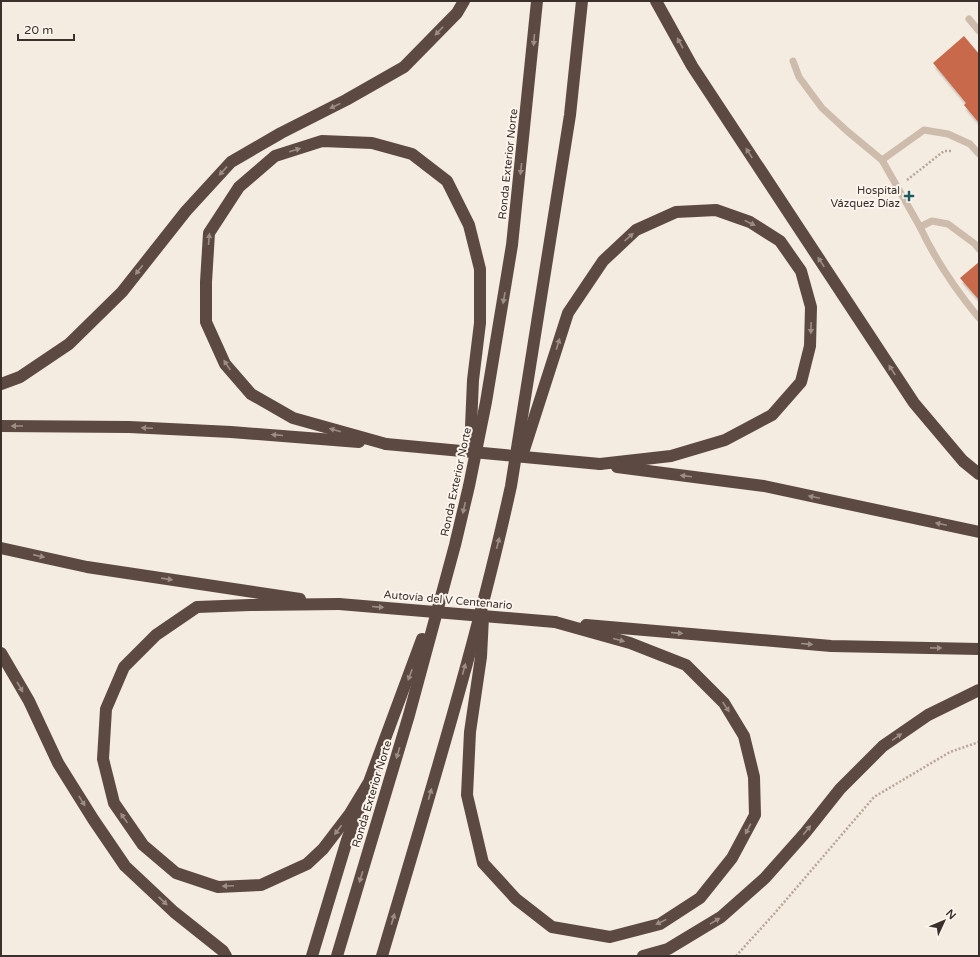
<svg xmlns="http://www.w3.org/2000/svg" width="980" height="957" font-family="'Varela Round',sans-serif">
	<style>
		.building { fill: #c8694b; filter: url(#shadow) }
		.lines { fill: none; stroke-linecap: round; stroke-linejoin: round }
		.path { stroke: #b9a596; stroke-width: 2.5; stroke-dasharray: 2 2; stroke-linecap: butt }
		.service { stroke: #cdbbac; stroke-width: 7 }
		.motorway { stroke: #5c4a42; stroke-width: 12 }
		.motorway-bridge { stroke: #5c4a42; stroke-width: 12 }
		.oneway { fill: #9c8e87 }
		.poi-dot { fill: #1f5a5e; stroke: #fbf5ee; stroke-width: 1.5 }
		.labels { text-anchor: middle; dominant-baseline: central; stroke-width: 4; stroke-linejoin: round; paint-order: stroke }
		.street-label { font-size: 11px; fill: #3b302b; stroke: #fbf5ee }
		.poi-label { font-size: 11px; fill: #3b302b; stroke: #fbf5ee; text-anchor: end }
	</style>
	<defs>
		<filter id="shadow"><feDropShadow dx="2.5" dy="4.5" stdDeviation="1" flood-color="#0004"/></filter>
	</defs>
	<rect width="100%" height="100%" fill="#f4ebe1"/>
	<g class="building">
		<path d="M964,36l15,18v69l-15,-18 2,-2 -33,-40z"/>
		<path d="M979,262v38l-19,-22z"/>
	</g>
	<g class="lines">
		<g class="path">
			<path d="M907,180l37,-29h7"/>
			<path d="M736,956l38,-42 100,-117 76,-45 29,-10"/>
		</g>
		<g class="service">
			<path d="M969,19l10,12"/>
			<path d="M793,61l6,16 23,31 25,23 35,29 38,67 12,-6 16,3 27,20 4,5"/>
			<path d="M882,160l42,-30 24,4 22,10 9,10"/>
			<path d="M920,227c16,34 35,62 59,91"/>
		</g>
		<g class="motorway">
			<path d="M656,1l36,65 222,337 49,58 16,13"/>
			<path d="M1,384l19,-7 49,-33 53,-52 64,-81 45,-49 50,-29 65,-33 58,-33 53,-54 7,-12"/>
			<path d="M1,426l128,1 102,5 128,10"/>
			<path d="M386,444l-93,-26 -42,-24 -26,-30 -19,-42v-40l3,-49 30,-46 36,-31 47,-15 50,2 40,11 35,27 22,44 11,44v54l-7,57 -3,70"/>
			<path d="M523,453l45,-140 35,-52 33,-31 40,-18 40,-2 34,12 30,19 21,30 10,36 -1,39 -9,36 -29,33 -47,25 -54,16 -71,8"/>
			<path d="M617,467l147,19 215,46"/>
			<path d="M1,548l86,19 213,32"/>
			<path d="M339,604l-89,1 -53,2 -41,28 -32,32 -18,42 -3,50 11,44 29,42 33,28 42,14 43,-2 46,-21 16,-15 26,-34 20,-33 53,-143"/>
			<path d="M483,617l-2,40 -11,75 -3,63 16,68 33,36 36,28 58,10 50,-13 40,-26 32,-40 23,-43 -1,-38 -10,-41 -20,-33 -38,-38 -56,-22 -75,-21"/>
			<path d="M586,625l245,21 148,3"/>
			<path d="M1,653l28,48 29,62 35,56 32,47 49,46 49,39 3,5"/>
			<path d="M312,956l35,-116 12,-31"/>
			<path d="M337,956l72,-241 46,-170 14,-59 17,-84 26,-157 25,-244"/>
			<path d="M382,956c46,-156 94,-311 129,-470l59,-371 12,-114"/>
			<path d="M643,956l25,-7 53,-32 44,-39 40,-45 35,-44 43,-43 45,-31 51,-25"/>
		</g>
		<g class="motorway-bridge">
			<path d="M386,444l214,20"/>
			<path d="M339,604l216,18"/>
		</g>
	</g>
	<defs><path id="oneway-solid" d="M-6-.8H1V-3.2L6.5 0L1 3.2V.8H-6Z"/></defs>
	<g class="oneway">
		<use href="#oneway-solid" transform="translate(439 31) rotate(134)"/>
		<use href="#oneway-solid" transform="translate(534 40) rotate(95)"/>
		<use href="#oneway-solid" transform="translate(680 43) rotate(-119)"/>
		<use href="#oneway-solid" transform="translate(335 106) rotate(154)"/>
		<use href="#oneway-solid" transform="translate(295 150) rotate(-18)"/>
		<use href="#oneway-solid" transform="translate(749 153) rotate(-123)"/>
		<use href="#oneway-solid" transform="translate(521 169) rotate(96)"/>
		<use href="#oneway-solid" transform="translate(223 171) rotate(133)"/>
		<use href="#oneway-solid" transform="translate(750 223) rotate(26)"/>
		<use href="#oneway-solid" transform="translate(629 237) rotate(-42)"/>
		<use href="#oneway-solid" transform="translate(209 239) rotate(-85)"/>
		<use href="#oneway-solid" transform="translate(821 262) rotate(-123)"/>
		<use href="#oneway-solid" transform="translate(139 270) rotate(128)"/>
		<use href="#oneway-solid" transform="translate(504 298) rotate(100)"/>
		<use href="#oneway-solid" transform="translate(811 328) rotate(91)"/>
		<use href="#oneway-solid" transform="translate(558 344) rotate(-73)"/>
		<use href="#oneway-solid" transform="translate(227 365) rotate(-124)"/>
		<use href="#oneway-solid" transform="translate(892 370) rotate(-123)"/>
		<use href="#oneway-solid" transform="translate(17 426) rotate(-180)"/>
		<use href="#oneway-solid" transform="translate(147 428) rotate(-177)"/>
		<use href="#oneway-solid" transform="translate(335 430) rotate(-164)"/>
		<use href="#oneway-solid" transform="translate(277 435) rotate(-175)"/>
		<use href="#oneway-solid" transform="translate(686 476) rotate(-173)"/>
		<use href="#oneway-solid" transform="translate(814 497) rotate(-168)"/>
		<use href="#oneway-solid" transform="translate(464 508) rotate(103)"/>
		<use href="#oneway-solid" transform="translate(941 524) rotate(-168)"/>
		<use href="#oneway-solid" transform="translate(498 543) rotate(-76)"/>
		<use href="#oneway-solid" transform="translate(39 556) rotate(13)"/>
		<use href="#oneway-solid" transform="translate(167 579) rotate(8)"/>
		<use href="#oneway-solid" transform="translate(378 607) rotate(5)"/>
		<use href="#oneway-solid" transform="translate(677 633) rotate(5)"/>
		<use href="#oneway-solid" transform="translate(619 640) rotate(15)"/>
		<use href="#oneway-solid" transform="translate(807 644) rotate(5)"/>
		<use href="#oneway-solid" transform="translate(936 648) rotate(1)"/>
		<use href="#oneway-solid" transform="translate(464 669) rotate(-75)"/>
		<use href="#oneway-solid" transform="translate(410 675) rotate(110)"/>
		<use href="#oneway-solid" transform="translate(20 687) rotate(60)"/>
		<use href="#oneway-solid" transform="translate(726 707) rotate(56)"/>
		<use href="#oneway-solid" transform="translate(897 737) rotate(-34)"/>
		<use href="#oneway-solid" transform="translate(398 753) rotate(107)"/>
		<use href="#oneway-solid" transform="translate(430 794) rotate(-74)"/>
		<use href="#oneway-solid" transform="translate(82 801) rotate(58)"/>
		<use href="#oneway-solid" transform="translate(124 818) rotate(-125)"/>
		<use href="#oneway-solid" transform="translate(748 829) rotate(118)"/>
		<use href="#oneway-solid" transform="translate(338 830) rotate(127)"/>
		<use href="#oneway-solid" transform="translate(807 830) rotate(-51)"/>
		<use href="#oneway-solid" transform="translate(361 877) rotate(107)"/>
		<use href="#oneway-solid" transform="translate(228 886) rotate(177)"/>
		<use href="#oneway-solid" transform="translate(163 901) rotate(43)"/>
		<use href="#oneway-solid" transform="translate(393 919) rotate(-74)"/>
		<use href="#oneway-solid" transform="translate(715 921) rotate(-31)"/>
		<use href="#oneway-solid" transform="translate(661 922) rotate(154)"/>
	</g>
	<path class="poi-dot" d="M907 190h4v4h4v4h-4v4h-4v-4h-4v-4h4z"/>
	<g class="labels">
		<g class="street-label">
			<text transform="translate(508 164) rotate(-84)">Ronda Exterior Norte</text>
			<text transform="translate(456 482) rotate(-78)">Ronda Exterior Norte</text>
			<text transform="translate(448 600) rotate(5)">Autovía del V Centenario</text>
			<text transform="translate(372 794) rotate(-73)">Ronda Exterior Norte</text>
		</g>
		<g class="poi-label">
			<text x="900" y="190">Hospital<tspan x="900" dy="13">Vázquez Díaz</tspan></text>
		</g>
	</g>
	<rect width="980" height="957" fill="none" stroke="#3b302b" stroke-width="4"/>
	<g transform="translate(944 921) rotate(46)" stroke="#fbf5ee" stroke-width="3" paint-order="stroke">
	<path d="M0-3L7 15L0 10L-7 15Z" fill="#3b302b"/>
	<text y="-6" font-size="11" font-weight="bold" text-anchor="middle" fill="#3b302b">N</text>
	</g>
	<path d="M18 34v6h56v-6" fill="none" stroke="#3b302b" stroke-width="2"/>
	<text x="24" y="34" font-size="12" fill="#3b302b" stroke="#fbf5ee" stroke-width="3" paint-order="stroke">20 m</text>
</svg>
